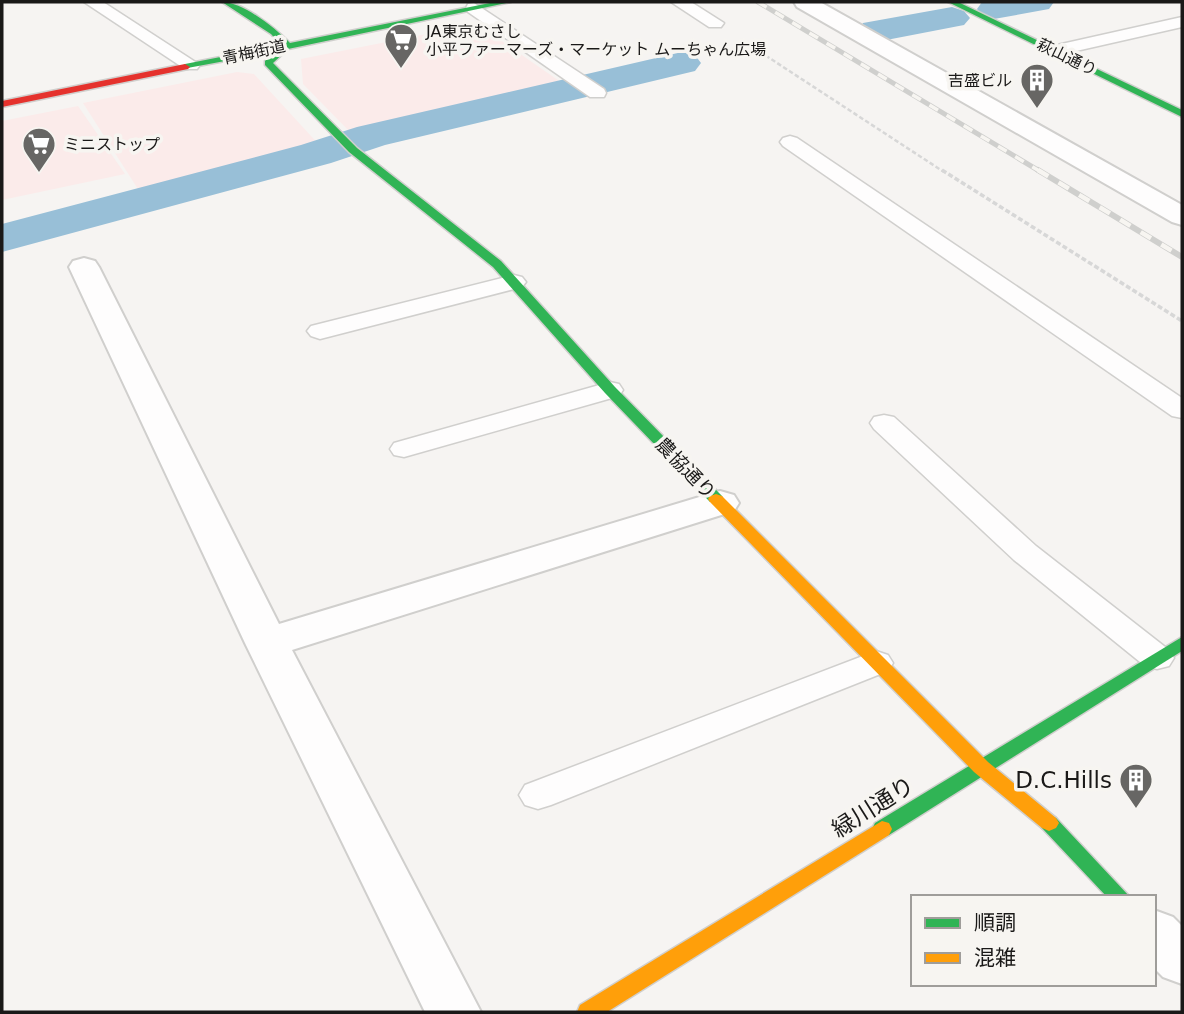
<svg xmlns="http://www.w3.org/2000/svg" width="1184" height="1014" font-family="'DejaVu Sans','Noto Sans JP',sans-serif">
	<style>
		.commercial { fill: #fbebea }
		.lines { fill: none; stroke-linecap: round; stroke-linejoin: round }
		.canal { fill: #98bfd7; fill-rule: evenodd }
		.lane-casing { stroke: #d0cfcd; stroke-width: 3 }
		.street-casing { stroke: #d0cfcd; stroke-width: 4 }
		.fast-casing { stroke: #d0cfcd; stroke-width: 3 }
		.slow-casing { stroke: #d0cfcd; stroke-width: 3 }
		.jam-casing { stroke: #d0cfcd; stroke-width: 3 }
		.path-far1 { stroke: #d7d7d7; stroke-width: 2.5; stroke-dasharray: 4.5 2.5; stroke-linecap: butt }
		.path { stroke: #d7d7d7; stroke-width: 3.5; stroke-dasharray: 5 2.5; stroke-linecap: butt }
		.lane { fill: #fefdfd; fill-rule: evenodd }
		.street { fill: #fefdfd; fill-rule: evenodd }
		.fast { fill: #30b455; fill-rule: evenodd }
		.slow { fill: #ff9f0a; fill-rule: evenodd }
		.jam { fill: #e5322d; fill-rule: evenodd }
		.rail-far1-casing { stroke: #cfcfcd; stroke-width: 5 }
		.rail-casing { stroke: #cfcfcd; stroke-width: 6 }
		.rail-far1 { stroke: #f7f5f1; stroke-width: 3.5; stroke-dasharray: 10; stroke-linecap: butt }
		.rail { stroke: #f7f5f1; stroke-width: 4.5; stroke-dasharray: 12; stroke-linecap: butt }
		.labels { text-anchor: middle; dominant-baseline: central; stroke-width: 7; stroke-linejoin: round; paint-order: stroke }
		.far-poi-label { font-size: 16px; fill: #1a1918; stroke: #f7f5f1; text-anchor: start }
		.far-street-label { font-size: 16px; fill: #1a1918; stroke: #f7f5f1 }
		.street-label { font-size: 19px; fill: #1a1918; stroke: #f7f5f1 }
		.near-poi-label { font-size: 23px; fill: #1a1918; stroke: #f7f5f1; text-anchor: end }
		.near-street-label { font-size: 23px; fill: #1a1918; stroke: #f7f5f1 }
	</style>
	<rect width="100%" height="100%" fill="#f6f4f2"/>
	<g class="commercial">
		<path d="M477,24l91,63 -214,49 -51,-52 -2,-25z"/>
		<path d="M237,72l17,2 69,75 -180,48 -60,-94z"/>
		<path d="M78,106l47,68 -123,26v-79z"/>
	</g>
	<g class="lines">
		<g class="canal">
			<path d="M982,2h72l-5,7 -55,10 -12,-3 -5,-7z"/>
			<path d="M952,7l12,4 6,7 -6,7 -88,17 -13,-3 -5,-8 5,-8z"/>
			<path d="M682,52l13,3 6,8 -6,8 -310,74 -54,18 -329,89v-28l299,-79 56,-18z"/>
		</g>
		<defs>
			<g id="lane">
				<path d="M84,2h19l97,63 -3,4h-12z"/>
				<path d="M671,2h20l33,21 -3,4h-12z"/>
				<path d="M474,3l130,86 2,4 -2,4h-14l-122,-85 -2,-4 2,-4z"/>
				<path d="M1182,17v10l-128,29 -9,-5 3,-4z"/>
				<path d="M790,136l7,2 385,260v20l-10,-2 -389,-270 -3,-4 3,-4z"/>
				<path d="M514,275l8,2 4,5 -4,5 -202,52 -9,-3 -4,-5 4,-5z"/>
				<path d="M610,382l9,2 4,6 -4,6 -215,61 -10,-2 -4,-6 4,-6z"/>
				<path d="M884,415l10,2 142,129 133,104 5,8 -5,8 -12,3 -12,-3 -131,-106 -140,-131 -4,-6 4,-6z"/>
				<path d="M876,651l12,4 5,8 -5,8 -337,134 -13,4 -13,-4 -6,-10 6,-10z"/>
			</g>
			<g id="street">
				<path d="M794,2h26l362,203v20l-10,-3 -375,-215z"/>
				<path d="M84,258l11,3 4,6 180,357 427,-129 14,-4 14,4 5,8 -5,8 -442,139 189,362h-56l-180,-369 -176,-376 4,-6z"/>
				<path d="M1154,910l19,7 9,9v58l-19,-7 -9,-9z"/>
			</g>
			<g id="fast">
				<path d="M222,2c21,0 53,26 68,41l205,-41h16l-223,47 -15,14 84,85 144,113 114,126 107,109 2,3 -2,3h-12l-105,-109 -112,-126 -144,-115 -84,-87v-4l9,-9 -92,17 -2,-2 5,-3 96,-19 -10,-11z"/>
				<path d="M948,2h10l224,108v7z"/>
				<path d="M1182,637v14l-293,184 -7,2 -7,-2 -3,-6 3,-6z"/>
				<path d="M1049,815l7,3 74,79h-23l-65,-69 -3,-5 3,-5z"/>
			</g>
			<g id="slow">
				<path d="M716,494l6,2 266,266 68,56 3,5 -3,5 -7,3 -7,-3 -68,-56 -264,-270 -2,-3 2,-3z"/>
				<path d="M882,821l7,2 3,6 -3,6 -282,177h-30l3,-7z"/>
			</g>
			<path id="jam" d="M185,64l5,3 -2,2 -186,38v-6z"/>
		</defs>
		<use href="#lane" class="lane-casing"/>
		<use href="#street" class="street-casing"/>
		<use href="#fast" class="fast-casing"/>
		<use href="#slow" class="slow-casing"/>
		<use href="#jam" class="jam-casing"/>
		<path class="path-far1" d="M748,44l196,128"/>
		<path class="path" d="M942,170l240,151"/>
		<use href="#lane" class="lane"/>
		<use href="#street" class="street"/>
		<use href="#fast" class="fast"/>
		<use href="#slow" class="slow"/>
		<use href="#jam" class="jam"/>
		<defs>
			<path id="rail-far1" d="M758,2l283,170"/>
			<path id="rail" d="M1038,170l144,87"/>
		</defs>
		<use href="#rail-far1" class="rail-far1-casing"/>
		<use href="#rail" class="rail-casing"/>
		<use href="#rail-far1" class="rail-far1"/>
		<use href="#rail" class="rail"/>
	</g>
	<defs>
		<symbol id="supermarket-pin" viewBox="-11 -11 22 30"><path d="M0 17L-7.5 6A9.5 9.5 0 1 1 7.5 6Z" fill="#676664" stroke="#f7f5f1"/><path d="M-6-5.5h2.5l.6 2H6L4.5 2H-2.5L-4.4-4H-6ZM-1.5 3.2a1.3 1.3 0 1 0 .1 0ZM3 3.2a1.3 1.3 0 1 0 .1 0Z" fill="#fff"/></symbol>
		<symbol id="building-pin" viewBox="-11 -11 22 30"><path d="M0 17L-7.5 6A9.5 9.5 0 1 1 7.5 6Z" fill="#676664" stroke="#f7f5f1"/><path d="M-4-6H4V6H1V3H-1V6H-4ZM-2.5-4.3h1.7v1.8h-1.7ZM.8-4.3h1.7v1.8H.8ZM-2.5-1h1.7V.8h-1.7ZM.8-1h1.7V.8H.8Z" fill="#fff"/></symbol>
	</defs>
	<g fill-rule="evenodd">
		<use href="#supermarket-pin" x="382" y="21" width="38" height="52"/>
		<use href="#building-pin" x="1018" y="61" width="38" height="52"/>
		<use href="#supermarket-pin" x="20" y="125" width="38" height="52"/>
		<use href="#building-pin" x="1117" y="761" width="38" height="52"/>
	</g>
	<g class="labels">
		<g class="far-poi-label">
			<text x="426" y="31">JA東京むさし<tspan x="426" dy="18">小平ファーマーズ・マーケット ムーちゃん広場</tspan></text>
			<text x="1012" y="80" text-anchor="end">吉盛ビル</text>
			<text x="64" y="144">ミニストップ</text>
		</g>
		<g class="far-street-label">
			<text transform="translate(254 52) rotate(-12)">青梅街道</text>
			<text transform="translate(1067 57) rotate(26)">萩山通り</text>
		</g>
		<g class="street-label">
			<text transform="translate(686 468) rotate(46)">農協通り</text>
		</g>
		<g class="near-poi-label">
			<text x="1112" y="780">D.C.Hills</text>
		</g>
		<g class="near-street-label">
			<text transform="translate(873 807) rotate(-32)">緑川通り</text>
		</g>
	</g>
	<rect width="1184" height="1014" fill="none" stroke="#1a1918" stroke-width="7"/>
	<rect x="911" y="895" width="245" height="91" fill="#f7f5f1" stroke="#9f9d9a" stroke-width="2"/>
	<rect x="925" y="918" width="35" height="10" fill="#30b455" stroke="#9f9d9a" stroke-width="2"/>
	<text x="974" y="930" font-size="21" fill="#1a1918">順調</text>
	<rect x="925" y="953" width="35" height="10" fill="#ff9f0a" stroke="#9f9d9a" stroke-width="2"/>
	<text x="974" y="965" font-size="21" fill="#1a1918">混雑</text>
</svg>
